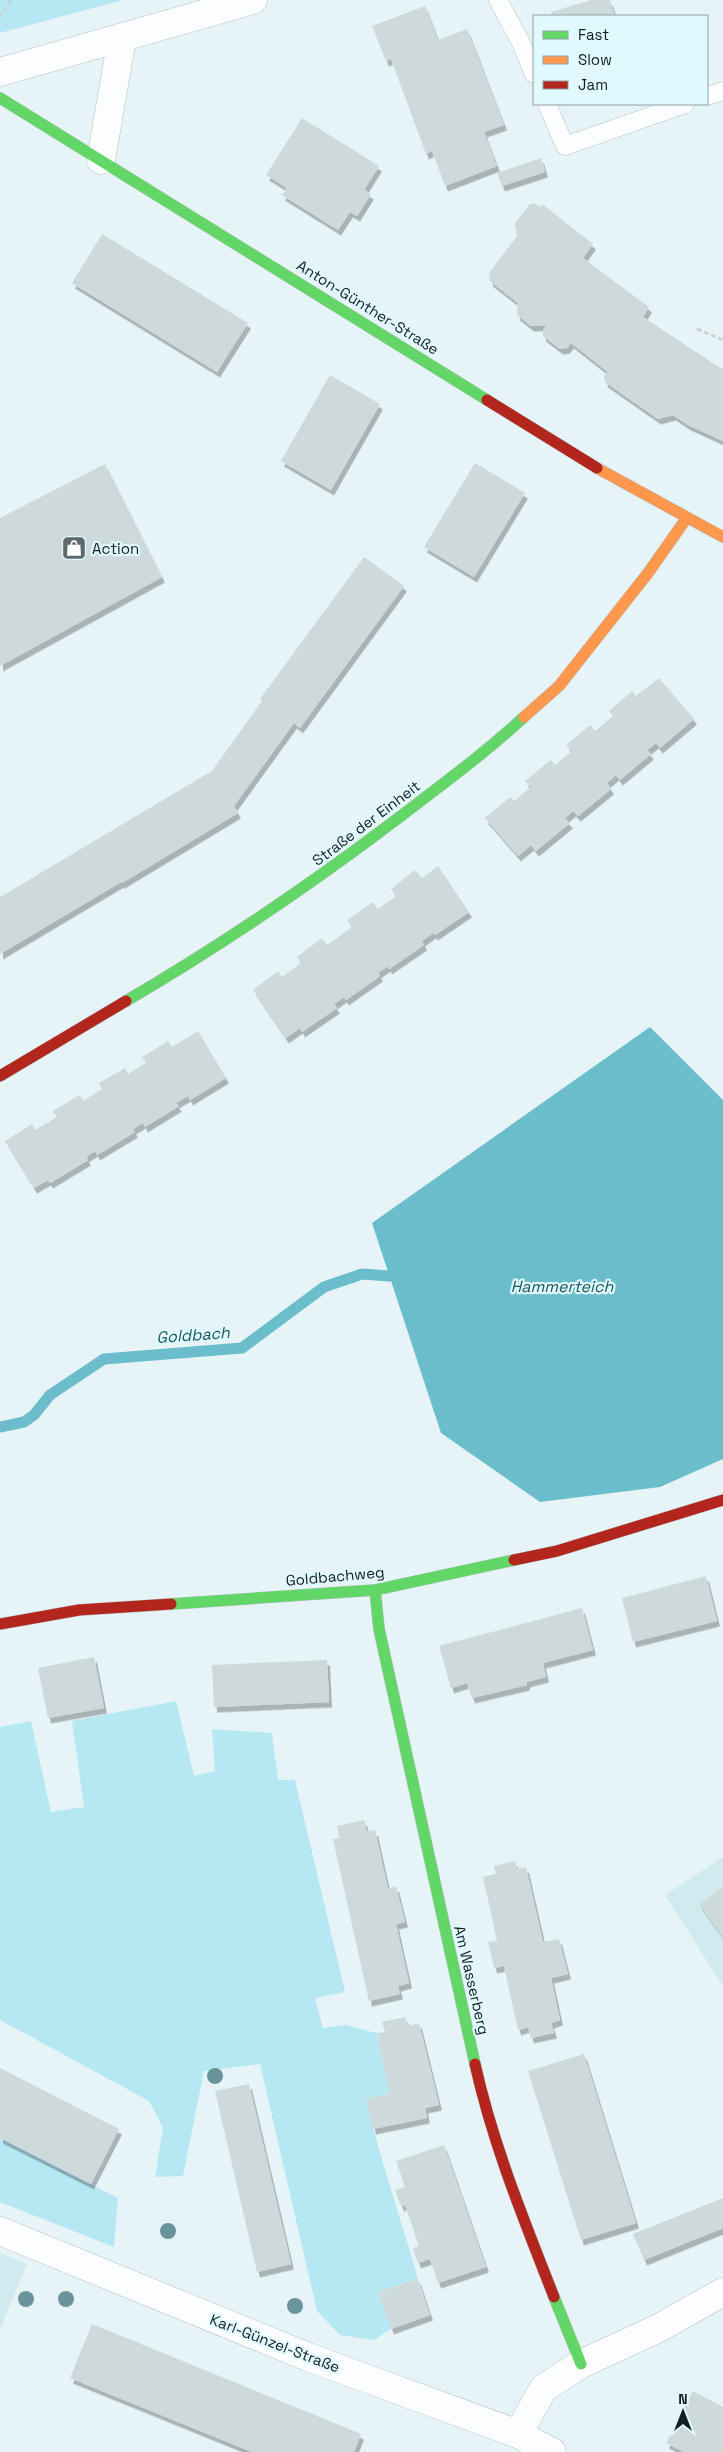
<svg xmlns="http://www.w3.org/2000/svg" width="723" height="2452" font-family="'Space Grotesk',sans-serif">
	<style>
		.built { fill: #d1eaf0 }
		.green { fill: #b6e8f3 }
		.water { fill: #6cbdcb }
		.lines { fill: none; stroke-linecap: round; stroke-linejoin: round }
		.stream { stroke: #6cbdcb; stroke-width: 11 }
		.building { fill: #ced9dc; filter: url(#shadow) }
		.lane-casing { stroke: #b7c2c5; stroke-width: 19 }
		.street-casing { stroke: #b7c2c5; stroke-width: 29 }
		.fast-casing { stroke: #b7c2c5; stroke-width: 12 }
		.slow-casing { stroke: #b7c2c5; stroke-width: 12 }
		.jam-casing { stroke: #b7c2c5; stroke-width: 12 }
		.path { stroke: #cdd2d4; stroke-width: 3; stroke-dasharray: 5 2.5; stroke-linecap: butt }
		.lane { stroke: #fbfdfe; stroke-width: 18 }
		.street { stroke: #fbfdfe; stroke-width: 28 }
		.fast { stroke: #63d668; stroke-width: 11 }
		.slow { stroke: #ff974d; stroke-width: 11 }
		.jam { stroke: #b3261e; stroke-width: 11 }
		.tree { fill: #6a949c }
		.labels { text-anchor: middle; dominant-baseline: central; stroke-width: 4.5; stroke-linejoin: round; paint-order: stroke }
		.street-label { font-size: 15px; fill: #141e20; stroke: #dff9ff }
		.poi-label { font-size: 15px; fill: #141e20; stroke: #dff9ff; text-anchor: start }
		.water-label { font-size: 16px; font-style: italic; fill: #19555f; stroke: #dff9ff }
	</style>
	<defs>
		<filter id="shadow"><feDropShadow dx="3" dy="5.5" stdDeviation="0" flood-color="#0004"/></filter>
	</defs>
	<rect width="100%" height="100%" fill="#e6f4f8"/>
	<g class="built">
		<path d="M723,1857v129l-58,-91z"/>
		<path d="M0,2253l27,11 -27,66z"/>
	</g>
	<g class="green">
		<path d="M0,0h123l-123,33z"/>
		<path d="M176,1701l18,75 21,-5 -3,-42 60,4 6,47h17l50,212 -30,6 8,30 23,-3 30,8 14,60 -24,6c14,60 35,120 52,180l-40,13 13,37 -17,11 -34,-5 -23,-24 -57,-247 -56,7 -21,105 -28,1 8,-49 -14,-27 -149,-81v-293l31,-6 20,91 33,-5 -12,-86z"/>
		<path d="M0,2138l118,60 -4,49 -114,-45z"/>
	</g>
	<path class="water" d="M650,1027l73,73v359l-63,28 -120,15 -99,-69 -69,-210z"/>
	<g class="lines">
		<path class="stream" d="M0,1427l24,-5 10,-7 16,-20 54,-36 138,-11 82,-61 38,-13 27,2"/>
	</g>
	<g class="building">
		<path d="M591,0h19l5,16h-63l-1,-4z"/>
		<path d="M425,6l13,34 29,-11 37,96 -20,7 13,34 -52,20 -13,-35 -6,3 -35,-95 -5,2 -14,-35z"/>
		<path d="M302,118l77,48 -15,24 7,4 -14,22 -7,-4 -12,18 -56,-35 5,-7 -21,-13z"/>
		<path d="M541,158l4,14 -43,14 -5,-13z"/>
		<path d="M530,204h6l4,3 2,-3 51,40 -10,14 66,49 -6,10 79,52 1,-2v74l-35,-16 -15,-10 -15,4 -53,-37 -1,-6 4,-4 -37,-29 -4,5 -7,1 -17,-13v-6l4,-5 -16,1 -14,-11 1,-12 -28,-22 -1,-8 28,-37 -2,-13z"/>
		<path d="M102,234l146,89 -31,49 -145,-89z"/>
		<path d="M330,375l50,29 -49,86 -50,-29z"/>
		<path d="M475,463l50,30 -51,84 -50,-30z"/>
		<path d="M105,464l57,113 -162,89v-148z"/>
		<path d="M364,557l40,29 -104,142 -6,-5 -60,83 4,7 -116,70 -1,-1 -121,72v-57l212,-126 50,-70 -2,-2z"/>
		<path d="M659,678l35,41 -34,29 -4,-5 -9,7 4,4 -31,26 -4,-5 -9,8 4,6 -33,27 -5,-5 -8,7 5,5 -34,28 -5,-6 -13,11 -33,-38 25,-21 4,4 17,-14 -6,-6 26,-21 4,5 17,-14 -6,-6 24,-20 5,6 18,-15 -4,-5 23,-20 4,5z"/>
		<path d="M438,866l31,46 -34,23 -2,-2 -11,8 2,4 -35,24 -1,-3 -10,7 2,3 -34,24 -2,-3 -10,7 3,4 -35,24 -2,-4 -14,10 -33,-48 25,-19 4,6 19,-14 -4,-6 25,-19 5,7 25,-18 -5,-7 26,-18 5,7 18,-13 -5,-7 24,-19 7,8z"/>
		<path d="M198,1031l28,47 -36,22 -2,-4 -12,7 3,3 -34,21 -2,-4 -10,6 2,3 -38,23 -2,-4 -9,6 2,3 -38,23 -2,-3 -14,8 -29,-47 27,-17 3,6 22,-13 -4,-6 27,-16 3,6 19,-12 -3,-6 26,-15 3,6 18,-11 -4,-6 26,-16 4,6z"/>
		<path d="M706,1576l11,45 -84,21 -11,-44z"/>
		<path d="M582,1608l11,42 -50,13 3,14 -19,5v3l-55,13 -5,-15 -16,5 -12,-42z"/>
		<path d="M94,1657l10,51 -56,10 -10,-50z"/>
		<path d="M327,1660l2,42 -115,5 -2,-42z"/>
		<path d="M364,1820l3,12 8,-2 13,59 8,-3 9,36 -9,2 13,59 -11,3 2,8 -31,7 -36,-162 7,-1 -3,-12z"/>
		<path d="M515,1861l2,8 9,-2 17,75 16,-3 9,35 -17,4 9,42 -9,3 3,10 -23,5 -3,-11 -10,3 -14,-64 -10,2 -6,-26 9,-1 -14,-64 13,-3 -2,-8z"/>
		<path d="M723,1887v51l-24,-34z"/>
		<path d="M405,2017l3,9 11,-3 20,82 -14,3 2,10 -54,11 -7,-30 24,-6 -14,-60 9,-1 -3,-10z"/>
		<path d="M584,2054l52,169 -55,17 -53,-169z"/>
		<path d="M0,2068l119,61 -28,55 -91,-46z"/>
		<path d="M249,2084l42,180 -34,8 -42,-181z"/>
		<path d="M444,2145l42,122 -48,16 -8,-24 -12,4 -5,-15 6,-2 -14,-41 -4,1 -6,-16 10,-3 -9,-26z"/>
		<path d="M723,2198v30l-79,32 -11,-26z"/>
		<path d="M418,2279l12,36 -39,14 -13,-37z"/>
		<path d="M92,2324l269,110 -7,18h-102l-182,-74z"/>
		<path d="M693,2391l30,16v45h-39l-18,-9z"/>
	</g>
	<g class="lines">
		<defs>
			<g id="lane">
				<path d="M498,0l22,41 14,33"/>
				<path d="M707,96l16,-5"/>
				<path d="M547,104l18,42 120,-42"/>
			</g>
			<g id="street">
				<path d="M0,72l253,-72"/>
				<path d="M101,160l21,-122"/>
				<path d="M0,2231l308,126 210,77 34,18"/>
				<path d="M518,2434l25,-45 38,-25 78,-36 64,-36"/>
			</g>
			<g id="fast">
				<path d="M0,98l487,302"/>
				<path d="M126,1001c94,-55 184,-116 271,-182 43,-33 87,-65 127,-102"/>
				<path d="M375,1590l4,39 96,435"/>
				<path d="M171,1604l204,-14 139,-30"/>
				<path d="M554,2297l27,67"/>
			</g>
			<g id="slow">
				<path d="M597,468l126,69"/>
				<path d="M524,717l35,-31 89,-113 38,-54"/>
			</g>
			<g id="jam">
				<path d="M487,400l110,68"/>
				<path d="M0,1076l126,-75"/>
				<path d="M514,1560l43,-9 166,-51"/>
				<path d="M0,1624l79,-14 92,-6"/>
				<path d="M475,2064c18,81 49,156 79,233"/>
			</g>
		</defs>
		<use href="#lane" class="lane-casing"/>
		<use href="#street" class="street-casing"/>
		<use href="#fast" class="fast-casing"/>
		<use href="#slow" class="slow-casing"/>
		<use href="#jam" class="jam-casing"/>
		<g class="path">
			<path d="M0,17l11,-17"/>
			<path d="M697,329l26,11"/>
		</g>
		<use href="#lane" class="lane"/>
		<use href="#street" class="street"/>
		<use href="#fast" class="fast"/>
		<use href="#slow" class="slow"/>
		<use href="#jam" class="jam"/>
	</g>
	<g class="tree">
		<circle cx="215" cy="2076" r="8"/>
		<circle cx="168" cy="2231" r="8"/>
		<circle cx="26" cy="2299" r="8"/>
		<circle cx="66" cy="2299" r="8"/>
		<circle cx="295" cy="2306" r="8"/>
	</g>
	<defs>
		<symbol id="shop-square" viewBox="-11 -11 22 22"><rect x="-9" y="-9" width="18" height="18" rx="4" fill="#5e696c" stroke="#dff9ff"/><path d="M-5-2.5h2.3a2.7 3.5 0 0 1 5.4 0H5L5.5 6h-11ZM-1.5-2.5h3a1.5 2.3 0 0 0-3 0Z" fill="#fff"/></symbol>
	</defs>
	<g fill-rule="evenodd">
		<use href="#shop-square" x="60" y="534" width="28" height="28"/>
	</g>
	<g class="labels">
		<g class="street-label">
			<text transform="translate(368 307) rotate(32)">Anton-Günther-Straße</text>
			<text transform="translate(366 823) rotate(-37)">Straße der Einheit</text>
			<text transform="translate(335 1576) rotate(-5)">Goldbachweg</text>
			<text transform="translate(472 1980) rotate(77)">Am Wasserberg</text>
			<text transform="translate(275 2343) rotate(21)">Karl-Günzel-Straße</text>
		</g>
		<g class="poi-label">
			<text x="92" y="548">Action</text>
		</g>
		<g class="water-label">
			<text x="562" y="1286">Hammerteich</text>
			<text transform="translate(193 1335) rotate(-4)">Goldbach</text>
		</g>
	</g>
	<rect x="533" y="15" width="175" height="90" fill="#dff9ff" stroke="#8ea1a6"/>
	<rect x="543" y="31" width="25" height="8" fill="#63d668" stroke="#8ea1a6"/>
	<text x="578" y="40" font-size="15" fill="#141e20">Fast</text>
	<rect x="543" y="56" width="25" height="8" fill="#ff974d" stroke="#8ea1a6"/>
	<text x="578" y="65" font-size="15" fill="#141e20">Slow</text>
	<rect x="543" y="81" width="25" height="8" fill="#b3261e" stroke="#8ea1a6"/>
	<text x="578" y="90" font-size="15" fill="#141e20">Jam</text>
	<g transform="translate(683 2412)" stroke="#dff9ff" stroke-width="4" paint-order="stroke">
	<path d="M0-4L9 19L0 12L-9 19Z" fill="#141e20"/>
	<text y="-8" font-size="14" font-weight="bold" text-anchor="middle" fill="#141e20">N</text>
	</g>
</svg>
